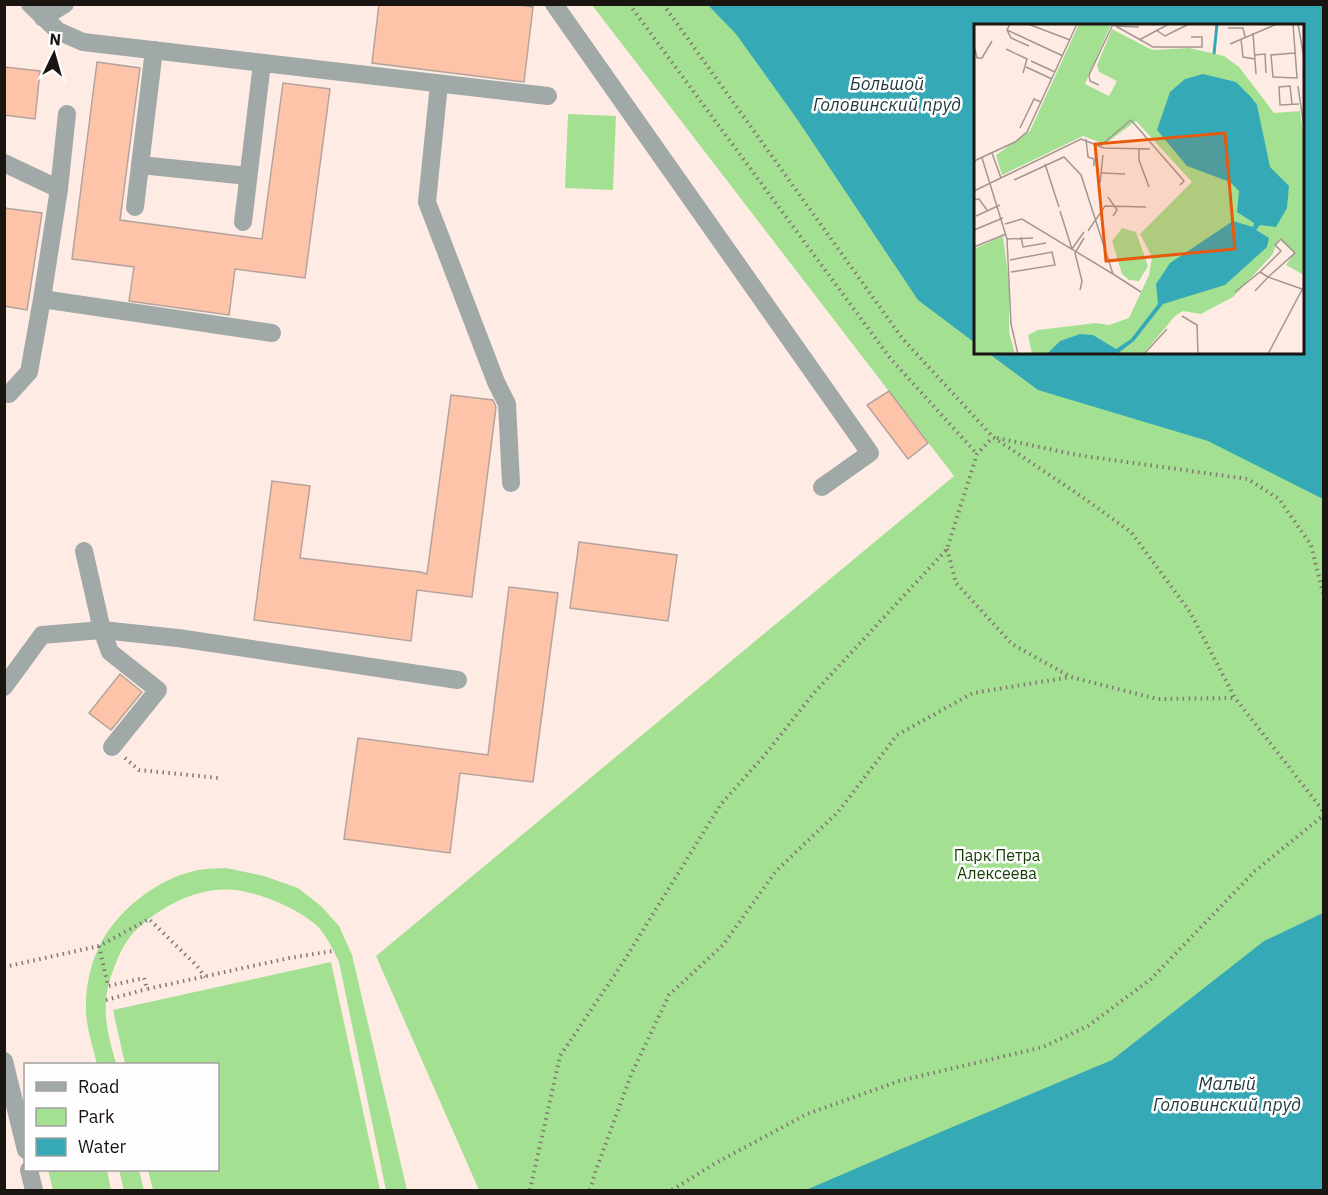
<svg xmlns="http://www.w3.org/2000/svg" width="1328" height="1195" font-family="'IBM Plex Sans',sans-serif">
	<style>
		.park { fill: #a4e092; fill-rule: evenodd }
		.water { fill: #36a9b7 }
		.building { fill: #fec4aa; stroke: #b4a39c; stroke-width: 1.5 }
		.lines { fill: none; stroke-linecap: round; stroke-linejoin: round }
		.path { stroke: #827772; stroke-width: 4; stroke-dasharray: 1.5 4.5; stroke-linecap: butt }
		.minor { stroke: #a0a9a8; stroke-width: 18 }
		.labels { text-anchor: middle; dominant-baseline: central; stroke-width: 5; stroke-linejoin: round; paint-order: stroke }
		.park-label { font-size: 16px; fill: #143c04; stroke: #fefefe }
		.water-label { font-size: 18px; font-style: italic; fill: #1f383b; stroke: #fefefe }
		.inset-river { fill: none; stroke: #36a9b7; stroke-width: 3 }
		.inset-road { fill: none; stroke: #a39690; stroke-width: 1.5 }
		.view { fill: #e8590c; fill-opacity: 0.15; stroke: #e8590c; stroke-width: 3 }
		.inset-edge { fill: none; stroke: #1b1512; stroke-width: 3 }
	</style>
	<rect width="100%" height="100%" fill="#feece4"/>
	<g class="park">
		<path d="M592,5h731v1185h-844l-103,-234 578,-480zM976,26h326v326h-326z"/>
		<path d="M568,114l48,2 -3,74 -48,-2z"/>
		<path d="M226,868l38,8 34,12 23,18 18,20 13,29 55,235h-21l-47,-228c-5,-11 -15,-31 -24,-38 -21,-17 -54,-31 -80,-34 -36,-4 -74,16 -99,40 -15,14 -29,51 -30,71 -2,22 5,43 10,63h-19c-4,-16 -11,-38 -11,-54 -1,-20 4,-45 13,-63 17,-36 57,-67 95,-76 10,-3 22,-2 32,-3z"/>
		<path d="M331,962l49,228h-227l-5,-20h70v-106h-93l-12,-54z"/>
		<path d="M48,1170h59l4,20h-58z"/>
		<path d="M119,1170h20l5,20h-20z"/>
	</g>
	<g class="water">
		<path d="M708,5h615v494l-115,-58 -170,-51 -50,-37 314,-1v-326h-326l-1,317 -57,-43 -121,-181 -61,-85z"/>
		<path d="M1323,913v277h-517l137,-59 169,-71 152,-119z"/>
	</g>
	<g class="building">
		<path d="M379,4h134l20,3 -9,75 -152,-19z"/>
		<path d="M97,62l43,6 -20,152 142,19 21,-156 47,6 -25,189 -70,-9 -6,46 -100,-14 5,-34 -62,-8z"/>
		<path d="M4,67l36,4 -5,48 -31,-4z"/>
		<path d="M4,208l38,5 -15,97 -23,-4z"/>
		<path d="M889,391l39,52 -20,16 -41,-54z"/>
		<path d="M451,395l42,5 3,7 -24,190 -55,-7 -6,51 -157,-21 18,-139 38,5 -10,72 120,14 7,2z"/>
		<path d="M579,542l98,13 -9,66 -98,-13z"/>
		<path d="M509,587l49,6 -25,189 -73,-9 -10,80 -106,-14 14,-101 130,17z"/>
		<path d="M120,674l22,18 -31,38 -22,-17z"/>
	</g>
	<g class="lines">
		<g class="path">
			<path d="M629,4l261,354 87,96"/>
			<path d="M663,4l239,334 91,99 82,55 56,40 59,80 45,86 89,114"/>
			<path d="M997,438l80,17 171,24 31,20 32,46 13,52"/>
			<path d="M947,549l9,34 56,61 59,33 86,22 78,-1"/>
			<path d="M125,758l14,12 80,8"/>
			<path d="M99,946l9,40 36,-8 3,11 142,-31 44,-7"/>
			<path d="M4,967l95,-21 50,-27 48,47 8,11"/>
			<path d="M106,1000l41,-11"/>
			<path d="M530,1190l30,-134 62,-92 99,-160 43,-48 49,-62 134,-145 30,-95 16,-17"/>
			<path d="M590,1190l6,-20 35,-95 38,-80 54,-50 53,-74 62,-59 59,-77 76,-42 98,-16"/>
			<path d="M672,1190l42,-26 93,-50 92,-33 144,-34 45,-21 63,-47 104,-108 69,-56"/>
		</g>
		<g class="minor">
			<path d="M30,4l28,27 25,11 465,54"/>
			<path d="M554,4l316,449 -48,34"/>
			<path d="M43,18l22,-14"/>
			<path d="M439,84l-12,118 69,180 11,22 4,79"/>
			<path d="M4,163l55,26"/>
			<path d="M140,165l108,11"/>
			<path d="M135,207l19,-157"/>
			<path d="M243,222l19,-159"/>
			<path d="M42,299l230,34"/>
			<path d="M9,394l20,-22 13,-73 17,-110 8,-75"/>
			<path d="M84,551l18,79 8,22 48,38 -46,57"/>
			<path d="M4,687l38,-52 60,-5 76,8 280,42"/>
			<path d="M4,1061l22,89"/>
			<path d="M29,1170l5,20"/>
		</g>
	</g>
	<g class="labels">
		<g class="park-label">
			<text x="997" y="855">Парк Петра<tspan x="997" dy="18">Алексеева</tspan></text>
		</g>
		<g class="water-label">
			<text x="887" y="83">Большой<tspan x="887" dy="21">Головинский пруд</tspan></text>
			<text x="1227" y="1083">Малый<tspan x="1227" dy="21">Головинский пруд</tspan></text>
		</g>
	</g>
	<g transform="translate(974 24)">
		<rect width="330" height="330" fill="#feece4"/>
		<path d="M29,212l6,48v48l6,22h-41v-105z" fill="#a4e092"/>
		<path d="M105,0h32l-26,60 24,12 8,-15 -18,-9 -2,-7 15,-36 40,21 37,-2 35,8 15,11 35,46 26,-2 4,28v136l-18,-10 8,-12 -15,-14 -7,16 -39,42 -32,17 -18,-3 -8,5 -32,38h-111l-4,-19 10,-5 58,-7 13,2 20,-7 20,-43 3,-18 -12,-23 52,-52 -56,-61 -31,23 -22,-8 -81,39 -6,-20 34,-24zM148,204l14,4 12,34 -9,15 -10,-1 -7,-6 -10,-33z" fill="#a4e092"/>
		<path d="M229,50l33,8 15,15 6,8 13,62 19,19 -2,22 -11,19 -16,-2 -4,5 13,8 -2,9 -42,38 -62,19 -29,37 -17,13h-70l13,-13 20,-7 13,1 23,14 15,-10 27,-35 -2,-20 14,-21 63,-42 20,6 1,-4 -17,-11 2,-21 -9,-9 -43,-16 -30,-36 13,-38 15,-13z" fill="#36a9b7"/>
		<path class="inset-river" d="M240,30l3,-30"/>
		<path class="inset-road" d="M36,0l-3,6 56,26M54,0l42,16M138,0l41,23h49v-10h-11M319,0l4,54 -24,-1 -2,-22 24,-2M324,0l6,34M143,2l22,1M254,4h15l2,9M33,6l4,8 18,8M182,6l9,6 24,-12M279,9l3,41M267,15l2,18 12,2M165,16l30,-16M256,20l47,-20M0,21l3,13h5l10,-17M32,25l21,10 -4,14M281,31l10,-1 1,19M57,37l24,11M52,43l26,12M125,61l-9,-4 -1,-6 24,-51M324,62l6,42M318,80l-2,-18 -11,1 1,18 19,-1M46,104l14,-29 7,3M112,115l2,18 6,2v7M126,122l31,-26 53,61 -4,4M165,125v11l10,27M18,129l9,25M8,134l25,81 4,85 7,30M0,137l41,-19 12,-10 50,-108M71,140l14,43M128,149l23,1M126,159l3,-28M0,167l107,-52 23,9 46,1M134,173l9,13 -4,6M0,176l5,-1 8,11M86,187l12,38 12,-17M2,192l24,-11M31,200l17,-5 91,55 -32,-99 -17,-18 -50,23M0,206l29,-12M114,207l17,-25 41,1M47,213l2,10 23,-4M33,215l26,-1M0,223l32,-13M36,236l42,-8 3,13 -44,7M139,250l28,18M106,266l2,-9 -7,-28 9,-15M281,267l13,-14 34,12M261,268l25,-20 8,5 27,-24 -14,-14 -6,6 6,6 -21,21M208,292l15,9 1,29M170,330l23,-25M294,330l36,-68"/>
		<path class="view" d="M251,109l10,116 -129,12 -11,-117z"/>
		<rect width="330" height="330" class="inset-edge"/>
	</g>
	<rect width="1328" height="1195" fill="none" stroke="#1b1512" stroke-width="12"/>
	<rect x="24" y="1063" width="195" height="108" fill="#fefefe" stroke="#a3a1a0" stroke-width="1.5"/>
	<rect x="36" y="1082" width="30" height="9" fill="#a0a9a8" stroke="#a3a1a0" stroke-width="1.5"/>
	<text x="78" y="1093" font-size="18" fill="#1b1512">Road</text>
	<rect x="36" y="1108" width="30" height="18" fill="#a4e092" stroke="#a3a1a0" stroke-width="1.5"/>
	<text x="78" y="1123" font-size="18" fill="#1b1512">Park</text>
	<rect x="36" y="1138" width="30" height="18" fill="#36a9b7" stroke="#a3a1a0" stroke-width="1.5"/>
	<text x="78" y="1153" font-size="18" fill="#1b1512">Water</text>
	<g transform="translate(54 54) rotate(5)" stroke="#fefefe" stroke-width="4.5" paint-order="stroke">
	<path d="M0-4.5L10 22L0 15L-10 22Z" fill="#1b1512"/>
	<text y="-9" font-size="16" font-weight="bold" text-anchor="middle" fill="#1b1512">N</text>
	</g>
</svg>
